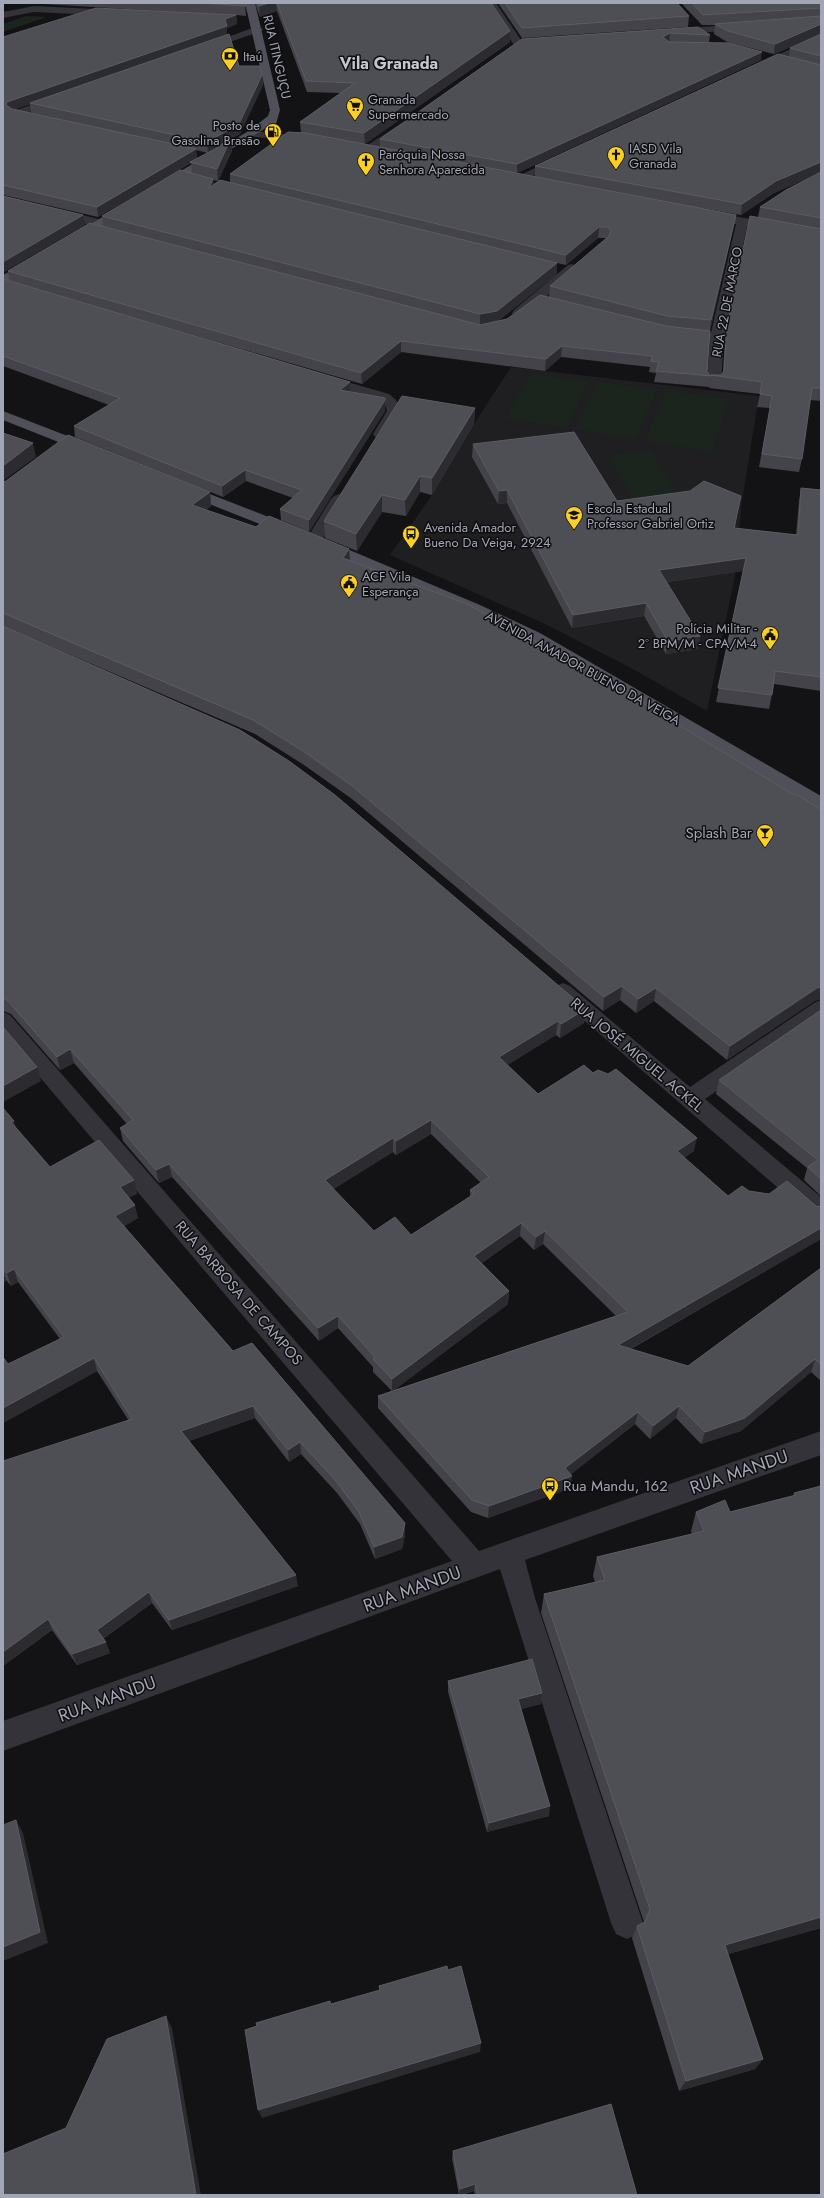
<svg xmlns="http://www.w3.org/2000/svg" width="824" height="2198" font-family="Jost,sans-serif">
	<style>
		.built { fill: #1f1e21 }
		.green { fill: #1c241e }
		.lines { fill: none; stroke-linecap: round; stroke-linejoin: round }
		.minor { fill: #333339; fill-rule: evenodd }
		.major { fill: #4f5059; fill-rule: evenodd }
		.wall { fill: #434349; fill-rule: evenodd }
		.shaded-wall { fill: #2c2b2f }
		.building { fill: #4e4e55; stroke: #5b5c64; fill-rule: evenodd }
		.labels { text-anchor: middle; dominant-baseline: central; stroke-width: 3; stroke-linejoin: round; paint-order: stroke }
		.far-poi-label { font-size: 13px; fill: #a3a6b5; stroke: #0e0d0f; text-anchor: start }
		.far-street-label { font-size: 13px; fill: #a3a6b5; stroke: #0e0d0f }
		.poi-label { font-size: 15px; fill: #a3a6b5; stroke: #0e0d0f; text-anchor: end }
		.street-label { font-size: 15px; fill: #a3a6b5; stroke: #0e0d0f }
		.far-district-label { font-size: 16px; font-weight: bold; fill: #c4c6d1; stroke: #0e0d0f }
		.near-street-label { font-size: 18px; fill: #a3a6b5; stroke: #0e0d0f }
	</style>
	<rect width="100%" height="100%" fill="#131214"/>
	<path class="built" d="M511,367l248,29 -17,105 -7,75 -28,135 -78,-44 -84,-43 -155,-69 42,-60 42,-71z"/>
	<g class="green">
		<path d="M26,16l21,1 -44,15v-8z"/>
		<path d="M531,374l58,7 -23,47 -60,-10z"/>
		<path d="M599,382l58,7 -21,50 -62,-10z"/>
		<path d="M665,390l64,9 -17,53 -67,-11z"/>
		<path d="M651,450l26,43 -45,5 -24,-43z"/>
	</g>
	<g class="lines">
		<g class="minor">
			<path d="M486,3h10l27,40 -1,2h-8z"/>
			<path d="M34,6l81,4 5,3 -5,3 -81,-4 -31,6v-6z"/>
			<path d="M744,24l4,1v4l-75,6 -5,-3 5,-3z"/>
			<path d="M258,26l5,3 -1,2 -56,19h-8l-1,-2z"/>
			<path d="M821,35v7l-61,27 -4,1 -5,-3z"/>
			<path d="M58,96l5,3 -1,2 -48,16 -5,-3 1,-2z"/>
			<path d="M405,121l4,1 1,2 -1,2 -38,26h-8l-2,-2 2,-2z"/>
			<path d="M251,131l62,6 6,3 -6,3 -66,-7 -2,-2 2,-2z"/>
			<path d="M562,155l6,3 -2,2 -46,22h-8l-2,-2z"/>
			<path d="M3,196l100,24 2,3 -6,4 -96,-23z"/>
			<path d="M706,211l115,21v8l-74,-14 -23,112 -3,45 -7,4 -7,-4 3,-42 -30,-3 -7,-4 7,-4 31,3 25,-109 -34,-6 -2,-3 2,-3z"/>
			<path d="M572,264l6,4 -2,3 -52,45h-10l-2,-3 2,-3 54,-45z"/>
			<path d="M323,375l66,19 7,6 5,11 -16,26h-10l-2,-3 14,-23 -2,-6 -6,-5 -61,-18 -2,-3z"/>
			<path d="M339,494l5,2 3,3 -25,41 -2,3h-12l-2,-3 25,-41 3,-3z"/>
			<path d="M563,983l7,3 120,101 124,-84 7,-3v19l-116,80 116,98v23l-8,-2 -257,-222 -3,-5 3,-5z"/>
			<path d="M3,1012l7,3 469,536 342,-120v24l-296,105 10,38 108,325 -5,11 -11,5 -11,-5 -5,-11 -111,-354 -497,182v-30l449,-160 -449,-527z"/>
		</g>
		<g class="major">
			<path d="M245,3h10l25,107 -4,14 2,6 -6,3 -4,-1 -2,-4 -101,61h-8l-2,-2 2,-2 90,-53 21,-16 2,-6z"/>
			<path d="M127,202l6,4 -2,3 -56,34h-8l-2,-3z"/>
			<path d="M35,258l4,1 2,3 -2,3 -36,19v-9z"/>
			<path d="M3,411l93,36 2,3 -2,3h-10l-83,-33z"/>
			<path d="M184,484l113,44 2,3 -2,3h-12l-106,-42 -3,-3 3,-3z"/>
			<path d="M321,538l159,67 60,28 281,163v14l-7,-2 -286,-167 -60,-30 -153,-65 -2,-3 2,-3z"/>
		</g>
	</g>
	<g class="wall">
		<path d="M27,3h218l1,13 -10,-1 1,9 -10,4v7l12,31 23,9 1,10 -23,49 -9,5 1,12 -14,30 -5,-1 1,5 16,-2v-9l71,-41 -1,-11 40,-29 -33,-1 -30,-81 -17,6 -5,-14h236l19,39 -145,102 15,3v-8l142,-100 176,-12 12,8 -1,7 52,18 -244,113 18,4v-11l254,-109 1,-9 31,-14v367l-11,-1 -8,59 -3,13 -40,-5 11,-59 -13,-1 3,-13 -51,-6 2,-13h10l2,-3 2,-34 2,-12 31,-109 2,-10 55,-32 -41,18 -33,22 -45,-8 40,8 -2,10 -24,106 -3,41 4,4 -2,11 -55,-5 2,-9 -7,-1 1,-5 -89,-10 -16,14 -144,-19 -39,32 -347,-101 335,99 1,10 34,8v11l-76,121 -28,-12 -1,-11 13,-11 -47,-17 -23,16 -148,-60 -1,-11 35,-21 -106,-39v-87l7,3 -2,-11 95,-44 -1,-11 90,-43 -1,-10 -93,54 -95,-22v-158l225,-22zM30,104l1,9 50,11 -66,-15zM196,150l12,3 -11,6zM598,238h9l-57,48 -1,11 -42,22 -9,2 59,-47v-11l9,2z"/>
		<path d="M498,3h179l12,13 -1,11 -166,11z"/>
		<path d="M681,3h140v31l-47,20 -47,-12 -13,-8 1,-9h-13z"/>
		<path d="M475,408l-1,16 -42,71 -12,-3 -14,24 -24,-4 -25,39 -32,-13 -1,-17z"/>
		<path d="M473,444l144,57 121,8 -3,19 61,7 3,-34 2,-13 20,2v201l-47,-7 -5,25 -53,-7 27,-131 -76,11 33,54 -2,13 -32,5 -22,-38 -72,12 -65,-125 -9,1 -26,-47z"/>
		<path d="M3,482l207,10 1,14 -5,4 50,17 93,22 1,12 444,234 19,207 -86,58 -73,-59 -18,12 -16,-13 -17,11 -251,-212 -48,-34 -49,-31 -252,-108z"/>
		<path d="M3,626l583,383 -2,14 -24,15 -4,-3 -49,30 31,29 156,57 -10,7 44,38 21,-5 72,48 -190,110 57,17 133,-98v112h-1l-9,-8 -70,59 -40,13 -25,-26 -26,21 -15,-15 -64,50v14l-83,30 -17,-6 -93,-104v-12l14,-5 -19,-19v-5l-35,-39 -19,13 -147,-164 -13,6 -36,-42 -3,-13 7,-4 -53,-61 -14,7 -49,-56 -8,-3zM431,1134l50,49 -11,7v7l-59,38 -37,-4 -41,-42 60,-37 3,3zM520,1236l14,14 9,-6 73,72 -222,74 114,-86 1,-13 -27,-28z"/>
		<path d="M821,1010v186l-17,-16 3,-12 -91,-74 3,-14z"/>
		<path d="M3,1108l14,21 33,38 87,27 -8,3 9,21 -14,8 109,125 172,184 -3,14 -27,10 -15,-35 -23,-31 -36,-39 -12,8 -34,-44 -66,23 109,145 -126,44 -20,-27 -49,36 7,14 -33,12 -25,-35 -49,36 126,-245 -32,-50 -94,52v-66l5,7 52,-25 -42,-57 -7,4 -5,-6 -3,3z"/>
		<path d="M821,1482v446l-93,26 35,105 -8,10 -76,22 -47,-153 5,-12 7,-4 -103,-309 3,-19 51,-12 -2,-6 4,-19 95,-23 -1,-3 5,-19h34l63,-16 1,-3 25,-6z"/>
		<path d="M448,1681l94,12 -1,11 -20,5 28,107 -62,16 -39,-140z"/>
		<path d="M453,2151l184,44h-162l-1,-4 -13,4h-2l-7,-37z"/>
	</g>
	<g class="shaded-wall">
		<path d="M269,3h7l1,8 -17,6 -1,-11z"/>
		<path d="M236,15l1,9 -10,4v7l-197,68v1l-21,7 -3,-6 1,-3z"/>
		<path d="M821,24v10l-47,20 1,-10z"/>
		<path d="M510,31v11l-145,102 -1,-11z"/>
		<path d="M670,33l-1,9 -6,-5z"/>
		<path d="M762,52l-1,8 -244,113v-9z"/>
		<path d="M262,75l1,10 -23,49 -9,5 1,12 -14,30 -1,-12 -9,-16 -1,-11z"/>
		<path d="M196,149l1,10 -7,3 1,1 -93,54 -1,-10z"/>
		<path d="M821,162v11l-47,20 -33,22 1,-11 34,-23z"/>
		<path d="M213,179l1,10 -5,-1z"/>
		<path d="M83,215l2,10 -82,48v-11z"/>
		<path d="M736,215l-2,10 -24,106 1,-11z"/>
		<path d="M599,227l-1,11 -32,27v-10z"/>
		<path d="M557,263v11l-61,49 -16,2v-11z"/>
		<path d="M401,341v11l-39,32 -1,-11z"/>
		<path d="M562,346l-1,11 -16,14 1,-12z"/>
		<path d="M350,382l1,11 -11,-3z"/>
		<path d="M385,400v11l-76,121v-12z"/>
		<path d="M475,408l-1,16 -42,71v-17z"/>
		<path d="M33,443l3,14 -33,24v-15z"/>
		<path d="M245,470l1,11 -23,16 -1,-11z"/>
		<path d="M420,476v16l-14,24 -1,-16z"/>
		<path d="M507,490v13l-9,1 1,-13z"/>
		<path d="M210,492l1,14 -18,13 -1,-14z"/>
		<path d="M382,495v17l-25,39 -1,-17z"/>
		<path d="M349,549l1,13 -7,-4z"/>
		<path d="M746,558l-3,13 -85,12 1,-13z"/>
		<path d="M646,603l-2,13 -72,12 1,-13z"/>
		<path d="M700,636l-2,13 -32,5 2,-13z"/>
		<path d="M622,986l-2,14 -17,11 1,-14z"/>
		<path d="M821,987v12l-8,3 -86,58 3,-14 87,-58z"/>
		<path d="M656,988l-2,13 -18,12 2,-14z"/>
		<path d="M586,1009l-2,14 -24,15 1,-14z"/>
		<path d="M558,1021l-2,14 -58,36 1,-14z"/>
		<path d="M70,1049l4,14 -14,7 -3,-13z"/>
		<path d="M37,1067l4,14 -38,21v-16z"/>
		<path d="M431,1120v14l-35,21v-14z"/>
		<path d="M14,1121l4,13 -7,-12z"/>
		<path d="M393,1138v14l-67,42 -1,-14z"/>
		<path d="M697,1138l-3,13 -20,14 3,-14z"/>
		<path d="M169,1164l3,13 -13,6 -3,-13z"/>
		<path d="M134,1180l3,14 -14,6 -3,-13z"/>
		<path d="M135,1205l3,13 -19,11 -4,-13z"/>
		<path d="M521,1223l-1,13 -47,33 1,-13z"/>
		<path d="M821,1228v11l-205,118 2,-12z"/>
		<path d="M545,1231l-2,13 -9,6 2,-13z"/>
		<path d="M14,1269l4,13 -7,4 -4,-13z"/>
		<path d="M3,1271l3,9 -3,3z"/>
		<path d="M509,1291l-1,13 -116,88v-13z"/>
		<path d="M338,1316v12l-19,13 -1,-13z"/>
		<path d="M94,1358l3,13 -94,52v-15z"/>
		<path d="M815,1359l-4,13 -70,59 -40,13 4,-12z"/>
		<path d="M253,1406l2,12 -72,25 -2,-12z"/>
		<path d="M679,1406l-3,12 -26,21 3,-13z"/>
		<path d="M638,1412l-3,12 -70,55 7,-3 -1,12 -83,30 1,-12 76,-38z"/>
		<path d="M300,1442l1,12 -12,8 -1,-12z"/>
		<path d="M405,1523v12l-3,14 -27,10 -1,-12z"/>
		<path d="M296,1575l2,11 -126,44 -3,-10z"/>
		<path d="M149,1592l3,11 -51,37 -4,-10z"/>
		<path d="M48,1619l4,11 -49,36v-14z"/>
		<path d="M106,1642l4,11 -33,12 -5,-11z"/>
		<path d="M542,1693l-1,11 -24,6 1,-11z"/>
		<path d="M550,1806l-1,10 -62,16 2,-9z"/>
		<path d="M16,1820l7,13 25,110 -45,18v-14z"/>
		<path d="M821,1917v11l-104,29 8,-12z"/>
		<path d="M166,2016l6,12 29,167h-5z"/>
		<path d="M481,2043l-1,9 -218,66 -4,-8z"/>
		<path d="M763,2059l-8,10 -76,22 7,-10z"/>
		<path d="M475,2184l-1,7 -15,4 1,-6z"/>
	</g>
	<g class="building">
		<path d="M201,3h44l1,3z"/>
		<path d="M258,3h11l-10,3z"/>
		<path d="M277,3h214l19,28 -146,102 -64,-11 55,-39 -49,-2z"/>
		<path d="M505,3h172l12,13 -167,12z"/>
		<path d="M692,3h129v5l-118,7z"/>
		<path d="M96,8l140,7 -11,4 2,7 -220,76 -1,3 6,4 184,40 -99,58 -94,-22v-148z"/>
		<path d="M821,16v8l-46,20 -47,-13 -13,-7z"/>
		<path d="M698,27l12,8 -40,-2 -7,4 6,5 60,1 33,9 -245,112 -137,-25 142,-100z"/>
		<path d="M229,34l10,32h21l2,9 -23,49 -32,18 -177,-39z"/>
		<path d="M821,34v22l-31,-8z"/>
		<path d="M778,54l43,11v97l-45,19 -34,23 -207,-38z"/>
		<path d="M288,132l18,1 430,82 -25,105 -44,-4 -117,-30 59,-50 2,-5 -3,-4h-9l-33,28 -336,-81z"/>
		<path d="M231,138l-14,31 -27,-7 25,-13z"/>
		<path d="M180,170l33,9 -4,9 11,-8 337,83 -60,48 -17,3 -378,-98z"/>
		<path d="M821,172v46l-61,-11 26,-17z"/>
		<path d="M3,196l80,19 -80,47z"/>
		<path d="M750,216l71,13v159h-9l-10,71 -40,-5 10,-58 -12,-2 2,-12 -51,-7h10l3,-4 3,-45z"/>
		<path d="M90,223l390,102 27,-6 33,-24 126,31 44,5 -3,41 4,4 -55,-5 3,-9 -8,-1 1,-5 -90,-10 -16,13 -145,-18 -40,32 -353,-102z"/>
		<path d="M3,279l347,103 -10,8 45,8v2l-76,120 -29,-11 22,-19 -57,-20 -23,16 -148,-60 46,-28 -117,-42z"/>
		<path d="M402,396l73,12 -43,70 -12,-2 -15,24 -23,-5 -26,39 -32,-13z"/>
		<path d="M574,432l43,69 73,-10 14,-10 37,15 -7,32 64,7 3,-47 20,2v187l-46,-6 -3,24 -54,-7 28,-130 -87,12 41,66 -32,5 -22,-38 -73,12 -66,-125 -8,1 -26,-47z"/>
		<path d="M3,433l30,10 -30,23z"/>
		<path d="M68,435l142,57 -18,13 64,22 13,-11 80,33 -6,9 124,46 118,64 209,127 2,-1 25,16v177l-4,1 -87,58 -74,-58 -18,11 -16,-13 -18,11 -253,-212 -48,-34 -50,-31 -250,-107v-131l3,-1z"/>
		<path d="M3,626l237,104 49,31 46,34 251,214 -25,15 -3,-3 -59,36 39,37 46,-29 9,8 5,-3 10,4 8,-5 81,69 -20,13 51,45 14,-10 7,5 20,3 18,-13 29,25 5,1v21l-203,117 70,21 133,-98v96l-6,-5 -70,59 -40,14 -26,-26 -26,20 -15,-14 -73,56 7,8 -83,30 -17,-6 -94,-104 250,-84 -83,-81 -9,6 -15,-14 -47,33 35,35 -117,88 -19,-20 2,-2 -37,-41 -20,12 -149,-164 -13,6 -36,-42 13,-8 -63,-71 -13,8 -50,-57 -4,-2zM431,1120l58,57 -19,13 4,4 -63,41 -16,-18 -21,14 -49,-51 68,-42 3,3z"/>
		<path d="M821,1010v169l-13,-12 10,-7 -99,-80z"/>
		<path d="M3,1027l34,40 -34,19z"/>
		<path d="M3,1108l11,13 -3,1 39,45 49,-27 35,40 -14,7 15,18 -20,11 118,135 19,-8 153,180 -3,14 -28,10 -15,-35 -23,-31 -36,-39 -12,8 -35,-44 -72,25 115,144 -127,45 -20,-28 -52,38 9,12 -34,12 -24,-35 -45,33v-191l129,-42 -38,-61 -91,50v-51l5,7 56,-27 -50,-68 -7,4 -4,-4z"/>
		<path d="M821,1486v431l-96,28 38,114 -77,22 -49,-155 8,-4 5,-13 -106,-315 61,-14 -8,-23 107,-26 -8,-19 29,-12 5,12 66,-17 -2,-2z"/>
		<path d="M532,1659l10,34 -24,6 32,107 -61,17 -41,-142z"/>
		<path d="M16,1820l24,112 -37,15v-122z"/>
		<path d="M447,1966l1,4 13,-4 20,77 -223,67 -13,-80 12,-4 -1,-3 74,-22 1,3 49,-14 -1,-4z"/>
		<path d="M166,2016l30,179h-193v-41l63,-26 41,-89z"/>
		<path d="M611,2104l26,91h-159l-3,-11 -15,5 -7,-38z"/>
	</g>
	<defs>
		<symbol id="bank-pin" viewBox="-11 -11 22 30"><path d="M0 17L-7.5 6A9.5 9.5 0 1 1 7.5 6Z" fill="#fbd024" stroke="#0e0d0f"/><path d="M-6-4H6V4H-6ZM0-2.3a2.3 2.3 0 1 0 0 4.6a2.3 2.3 0 1 0 0-4.6Z" fill="#111"/></symbol>
		<symbol id="supermarket-pin" viewBox="-11 -11 22 30"><path d="M0 17L-7.5 6A9.5 9.5 0 1 1 7.5 6Z" fill="#fbd024" stroke="#0e0d0f"/><path d="M-6-5.5h2.5l.6 2H6L4.5 2H-2.5L-4.4-4H-6ZM-1.5 3.2a1.3 1.3 0 1 0 .1 0ZM3 3.2a1.3 1.3 0 1 0 .1 0Z" fill="#111"/></symbol>
		<symbol id="fuel-pin" viewBox="-11 -11 22 30"><path d="M0 17L-7.5 6A9.5 9.5 0 1 1 7.5 6Z" fill="#fbd024" stroke="#0e0d0f"/><path d="M-5.5-6h7V0h2V4h1.3V-2.5L3-4.5l.8-.8L6-3V5H2.5V1h-1V6h-7ZM-4.2-4.7v3.2H.2V-4.7Z" fill="#111"/></symbol>
		<symbol id="church-pin" viewBox="-11 -11 22 30"><path d="M0 17L-7.5 6A9.5 9.5 0 1 1 7.5 6Z" fill="#fbd024" stroke="#0e0d0f"/><path d="M-1.2-6h2.4v3.5h3.3v2.4h-3.3V6h-2.4V-.1h-3.3v-2.4h3.3Z" fill="#111"/></symbol>
		<symbol id="school-pin" viewBox="-11 -11 22 30"><path d="M0 17L-7.5 6A9.5 9.5 0 1 1 7.5 6Z" fill="#fbd024" stroke="#0e0d0f"/><path d="M0-5L7-2L0 1L-7-2ZM-4 1L0 2.5L4 1V4Q0 6-4 4Z" fill="#111"/></symbol>
		<symbol id="bus-pin" viewBox="-11 -11 22 30"><path d="M0 17L-7.5 6A9.5 9.5 0 1 1 7.5 6Z" fill="#fbd024" stroke="#0e0d0f"/><path d="M-5-6H5V4H4V6H2V4H-2V6H-4V4H-5ZM-3.5-4V0h7V-4ZM-3.5 1.2v1.5H-2V1.2ZM2 1.2v1.5H3.5V1.2Z" fill="#111"/></symbol>
		<symbol id="civic-pin" viewBox="-11 -11 22 30"><path d="M0 17L-7.5 6A9.5 9.5 0 1 1 7.5 6Z" fill="#fbd024" stroke="#0e0d0f"/><path d="M-.6-6.5H3V-4.5H.6V-3L4-1V1h2V6H-6V1h2V-1L-.6-3ZM-1.2 2.5V6h2.4V2.5Z" fill="#111"/></symbol>
		<symbol id="bar-pin" viewBox="-11 -11 22 30"><path d="M0 17L-7.5 6A9.5 9.5 0 1 1 7.5 6Z" fill="#fbd024" stroke="#0e0d0f"/><path d="M-6-5H6L.8 .8V4.5H3.5V6h-7V4.5H-.8V.8Z" fill="#111"/></symbol>
	</defs>
	<g fill-rule="evenodd">
		<use href="#bank-pin" x="220" y="46" width="20" height="27"/>
		<use href="#supermarket-pin" x="345" y="96" width="20" height="27"/>
		<use href="#fuel-pin" x="263" y="122" width="20" height="27"/>
		<use href="#church-pin" x="606" y="145" width="20" height="27"/>
		<use href="#church-pin" x="356" y="151" width="20" height="27"/>
		<use href="#school-pin" x="564" y="505" width="20" height="27"/>
		<use href="#bus-pin" x="401" y="524" width="20" height="27"/>
		<use href="#civic-pin" x="339" y="573" width="20" height="27"/>
		<use href="#civic-pin" x="760" y="625" width="20" height="27"/>
		<use href="#bar-pin" x="755" y="823" width="20" height="27"/>
		<use href="#bus-pin" x="540" y="1476" width="20" height="27"/>
	</g>
	<g class="labels">
		<g class="far-poi-label">
			<text x="243" y="56">Itaú</text>
			<text x="368" y="99">Granada<tspan x="368" dy="15">Supermercado</tspan></text>
			<text x="260" y="125" text-anchor="end">Posto de<tspan x="260" dy="15">Gasolina Brasão</tspan></text>
			<text x="629" y="148">IASD Vila<tspan x="629" dy="15">Granada</tspan></text>
			<text x="379" y="154">Paróquia Nossa<tspan x="379" dy="15">Senhora Aparecida</tspan></text>
			<text x="587" y="508">Escola Estadual<tspan x="587" dy="15">Professor Gabriel Ortiz</tspan></text>
			<text x="424" y="527">Avenida Amador<tspan x="424" dy="15">Bueno Da Veiga, 2924</tspan></text>
			<text x="362" y="576">ACF Vila<tspan x="362" dy="15">Esperança</tspan></text>
			<text x="757" y="628" text-anchor="end">Polícia Militar -<tspan x="757" dy="15">2º BPM/M - CPA/M-4</tspan></text>
		</g>
		<g class="far-street-label">
			<text transform="translate(277 57) rotate(77)">RUA ITINGUÇU</text>
			<text transform="translate(727 302) rotate(-79)">RUA 22 DE MARCO</text>
			<text transform="translate(583 668) rotate(29)">AVENIDA AMADOR BUENO DA VEIGA</text>
		</g>
		<g class="poi-label">
			<text x="752" y="833">Splash Bar</text>
			<text x="563" y="1486" text-anchor="start">Rua Mandu, 162</text>
		</g>
		<g class="street-label">
			<text transform="translate(637 1055) rotate(40)">RUA JOSÉ MIGUEL ACKEL</text>
			<text transform="translate(239 1293) rotate(49)">RUA BARBOSA DE CAMPOS</text>
		</g>
		<g class="far-district-label">
			<text x="389" y="63">Vila Granada</text>
		</g>
		<g class="near-street-label">
			<text transform="translate(739 1472) rotate(-19)">RUA MANDU</text>
			<text transform="translate(412 1589) rotate(-20)">RUA MANDU</text>
			<text transform="translate(107 1699) rotate(-20)">RUA MANDU</text>
		</g>
	</g>
	<rect width="824" height="2198" fill="none" stroke="#a3a6b5" stroke-width="8"/>
</svg>
